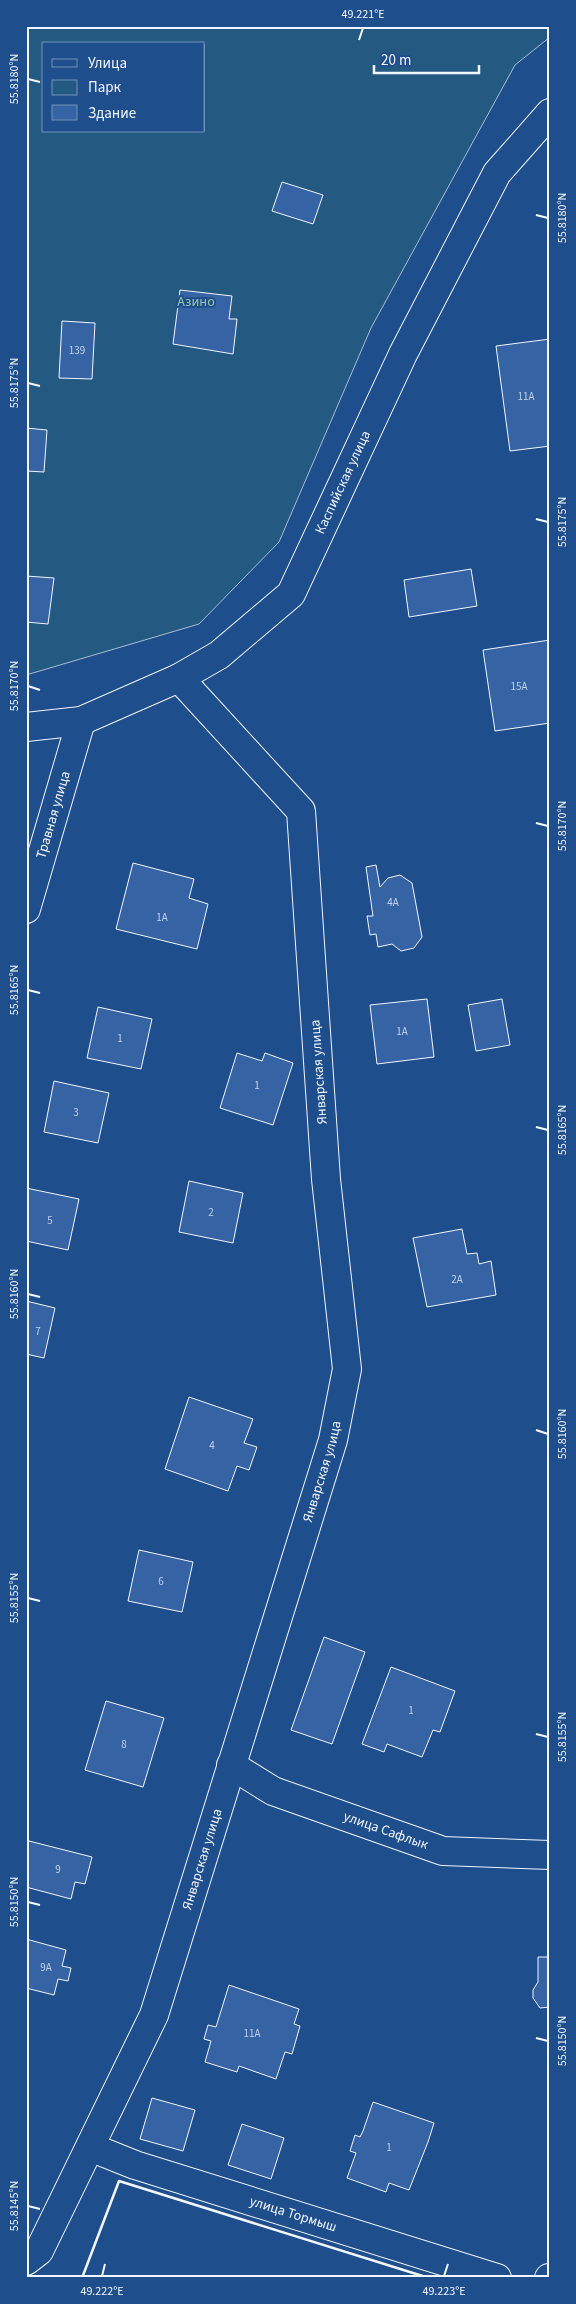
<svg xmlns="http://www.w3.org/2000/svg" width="576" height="2304" font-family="'Source Sans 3',sans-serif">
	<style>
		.green { fill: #245a82; stroke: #a8bbd7; fill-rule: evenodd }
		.building { fill: #3563a3; stroke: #f2f6ff }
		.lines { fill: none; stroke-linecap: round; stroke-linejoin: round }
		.minor-casing { stroke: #f2f6ff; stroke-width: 30 }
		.tertiary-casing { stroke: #f2f6ff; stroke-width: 30 }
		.minor { stroke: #1f4e8c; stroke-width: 28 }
		.tertiary { stroke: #1f4e8c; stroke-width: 28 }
		.wall { stroke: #f2f6ff; stroke-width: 2.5 }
		.ticks { fill: none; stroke: #f2f6ff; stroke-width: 2 }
		.labels { text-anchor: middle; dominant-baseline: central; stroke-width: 4; stroke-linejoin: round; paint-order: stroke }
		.number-label { font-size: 11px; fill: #c3d1e8 }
		.park-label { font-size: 14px; fill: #97c8a6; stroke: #1f4e8c }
		.street-label { font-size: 14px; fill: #f2f6ff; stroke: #1f4e8c }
		.neatline { fill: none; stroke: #f2f6ff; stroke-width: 2 }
		.ticks-label { font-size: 12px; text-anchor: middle; fill: #f2f6ff }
	</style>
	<rect width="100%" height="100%" fill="#1f4e8c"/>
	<path class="green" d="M26,26h524v11l-35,28 -144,263 -92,214 -80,82 -173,51zM44,44h160v87h-160z"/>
	<g class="building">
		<path d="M282,182l41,13 -10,29 -41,-13z"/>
		<path d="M180,290l52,6 -3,23h8l-4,35 -60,-10z"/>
		<path d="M62,321l33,2 -3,56 -33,-1z"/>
		<path d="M550,339v107l-40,5 -14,-105z"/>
		<path d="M26,428l21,2 -3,42 -18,-1z"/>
		<path d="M471,569l6,37 -68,11 -5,-37z"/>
		<path d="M26,576l28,2 -6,46 -22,-2z"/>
		<path d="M550,640v83l-55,8 -12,-81z"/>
		<path d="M133,863l61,16 -5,19 19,6 -11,45 -81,-20z"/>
		<path d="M376,865l4,22 8,-9 12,-3 12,8 10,54 -8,11 -13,3 -9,-7 -14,3 -2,-13 -6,1 -3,-19h6l-7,-49z"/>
		<path d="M427,999l7,58 -57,7 -7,-59z"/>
		<path d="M502,999l8,46 -34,6 -8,-46z"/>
		<path d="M98,1007l54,12 -11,50 -54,-11z"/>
		<path d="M237,1053l25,8 3,-8 28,10 -20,62 -53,-17z"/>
		<path d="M54,1081l55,12 -11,50 -54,-11z"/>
		<path d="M189,1181l54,12 -10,50 -54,-11z"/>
		<path d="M26,1188l53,11 -11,51 -42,-9z"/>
		<path d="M462,1229l5,25 10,-1 2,11 12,-3 5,34 -69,12 -14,-69z"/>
		<path d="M26,1301l29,7 -11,50 -18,-4z"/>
		<path d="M189,1397l64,22 -9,24 13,4 -8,23 -12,-4 -9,25 -63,-22z"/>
		<path d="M139,1550l54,12 -11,50 -54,-11z"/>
		<path d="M324,1637l41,15 -33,92 -41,-14z"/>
		<path d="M391,1667l64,24 -15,41 -7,-2 -11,27 -35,-13 -3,8 -22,-8z"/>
		<path d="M106,1701l58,17 -21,69 -58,-17z"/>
		<path d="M29,1841l63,16 -7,27 -10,-2 -4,17 -45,-12v-37z"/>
		<path d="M26,1939l40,11 -4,16 9,2 -3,13 -10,-2 -4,16 -28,-7z"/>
		<path d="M538,1957h12v50l-10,1 -7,-10v-8l5,-8z"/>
		<path d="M229,1985l70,24 -5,15 6,2 -8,28 -7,-2 -9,27 -37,-13 -2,6 -32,-10 6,-21 -7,-2 4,-14 8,2z"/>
		<path d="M152,2098l43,12 -12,41 -43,-12z"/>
		<path d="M373,2102l61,21 -6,19 -19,48 -20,-7 -3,9 -39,-14 9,-25 -6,-2 5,-16 5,2 3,-6z"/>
		<path d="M242,2124l42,14 -13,41 -43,-14z"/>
	</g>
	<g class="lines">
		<defs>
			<g id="minor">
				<path id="s1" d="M26,909l55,-188"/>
				<path id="s2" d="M231,1765l42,26 170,60 107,4"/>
				<path id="s3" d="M90,2147l45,18 362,113"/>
				<path id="s4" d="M26,2261l13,-10 115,-236 179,-575 14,-71 -21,-190 -25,-368 -122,-133"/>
				<path d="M549,2278h1"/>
			</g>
			<g id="tertiary">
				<path id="s5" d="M26,727l55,-6 98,-43 40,-23 72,-61 112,-240 94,-181 53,-60"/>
			</g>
		</defs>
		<use href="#minor" class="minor-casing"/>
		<use href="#tertiary" class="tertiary-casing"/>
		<use href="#minor" class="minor"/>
		<use href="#tertiary" class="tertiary"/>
		<path class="wall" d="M82,2278l37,-97 310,97"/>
	</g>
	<path class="ticks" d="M359,40l4,-12M28,79l12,3M536,215l12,3M28,383l12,3M536,519l12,3M28,686l12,4M536,823l12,3M28,990l12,3M536,1127l12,3M28,1294l12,3M536,1430l12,4M28,1598l12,3M536,1734l12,3M28,1902l12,3M536,2038l12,3M28,2206l12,3M102,2276l3,-12M444,2276l4,-12"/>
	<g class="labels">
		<g class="number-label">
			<text x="77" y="350">139</text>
			<text x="526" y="396">11А</text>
			<text x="519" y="686">15А</text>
			<text x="393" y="902">4А</text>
			<text x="162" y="917">1А</text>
			<text x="402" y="1031">1А</text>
			<text x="120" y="1038">1</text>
			<text x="257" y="1085">1</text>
			<text x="76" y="1112">3</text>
			<text x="211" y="1212">2</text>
			<text x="50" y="1220">5</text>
			<text x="457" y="1279">2А</text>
			<text x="38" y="1331">7</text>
			<text x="212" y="1445">4</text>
			<text x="161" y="1581">6</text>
			<text x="411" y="1710">1</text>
			<text x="124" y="1744">8</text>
			<text x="58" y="1869">9</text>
			<text x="46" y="1967">9А</text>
			<text x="252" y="2033">11А</text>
			<text x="389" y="2147">1</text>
		</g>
		<g class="park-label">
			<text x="196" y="302">Азино</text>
		</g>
		<g class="street-label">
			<text stroke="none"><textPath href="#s5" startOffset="426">Каспийская улица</textPath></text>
			<text stroke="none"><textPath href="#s1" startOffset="98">Травная улица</textPath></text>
			<text transform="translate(319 1072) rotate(-94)">Январская улица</text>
			<text stroke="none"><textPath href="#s4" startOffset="848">Январская улица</textPath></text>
			<text stroke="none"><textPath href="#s2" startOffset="169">улица Сафлык</textPath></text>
			<text stroke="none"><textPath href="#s4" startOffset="442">Январская улица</textPath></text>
			<text stroke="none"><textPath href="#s3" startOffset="214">улица Тормыш</textPath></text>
		</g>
	</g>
	<rect width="576" height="2304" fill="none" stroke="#1f4e8c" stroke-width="55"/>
	<rect x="42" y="42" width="162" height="90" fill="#1f4e8c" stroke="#7391ba"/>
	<rect x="52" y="59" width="25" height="8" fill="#1f4e8c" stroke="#7391ba"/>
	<text x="88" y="68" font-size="15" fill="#f2f6ff">Улица</text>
	<rect x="52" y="80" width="25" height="15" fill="#245a82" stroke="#7391ba"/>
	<text x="88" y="92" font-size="15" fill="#f2f6ff">Парк</text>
	<rect x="52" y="105" width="25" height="15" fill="#3563a3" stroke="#7391ba"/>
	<text x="88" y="118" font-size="15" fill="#f2f6ff">Здание</text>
	<path d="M374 65v8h105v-8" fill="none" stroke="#f2f6ff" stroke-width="2.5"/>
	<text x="381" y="65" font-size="15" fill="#f2f6ff" stroke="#1f4e8c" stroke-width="4" paint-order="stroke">20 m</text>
	<rect x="28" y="28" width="520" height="2248" class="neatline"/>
	<g class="ticks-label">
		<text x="363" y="18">49.221°E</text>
		<text transform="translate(14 79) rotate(-90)" y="4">55.8180°N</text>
		<text transform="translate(562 218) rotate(-90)" y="4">55.8180°N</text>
		<text transform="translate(14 383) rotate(-90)" y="4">55.8175°N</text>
		<text transform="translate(562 522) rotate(-90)" y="4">55.8175°N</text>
		<text transform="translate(14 686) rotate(-90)" y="4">55.8170°N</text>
		<text transform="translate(562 826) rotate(-90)" y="4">55.8170°N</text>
		<text transform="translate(14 990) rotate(-90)" y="4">55.8165°N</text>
		<text transform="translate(562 1130) rotate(-90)" y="4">55.8165°N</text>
		<text transform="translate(14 1294) rotate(-90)" y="4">55.8160°N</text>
		<text transform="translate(562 1434) rotate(-90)" y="4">55.8160°N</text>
		<text transform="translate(14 1598) rotate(-90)" y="4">55.8155°N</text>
		<text transform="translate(562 1737) rotate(-90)" y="4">55.8155°N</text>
		<text transform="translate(14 1902) rotate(-90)" y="4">55.8150°N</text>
		<text transform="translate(562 2041) rotate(-90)" y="4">55.8150°N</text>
		<text transform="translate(14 2206) rotate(-90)" y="4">55.8145°N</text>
		<text x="102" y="2295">49.222°E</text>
		<text x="444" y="2295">49.223°E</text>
	</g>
</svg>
